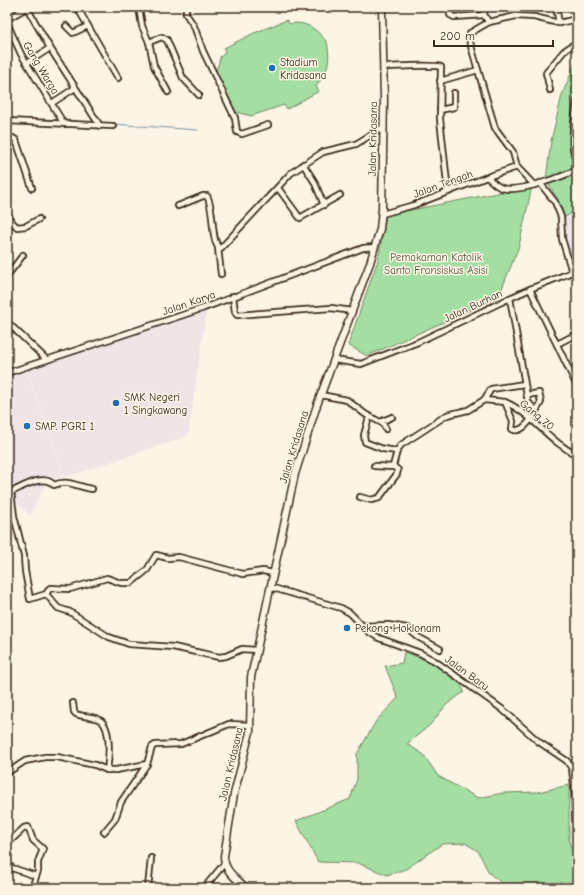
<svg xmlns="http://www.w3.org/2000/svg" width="584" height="895" font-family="'Comic Neue',sans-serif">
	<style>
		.built { fill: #f0e4e6 }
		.green { fill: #a5dea3; stroke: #708460 }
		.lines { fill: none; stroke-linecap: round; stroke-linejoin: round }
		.stream { stroke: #7691a4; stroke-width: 1 }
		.street-casing { stroke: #3b2a1e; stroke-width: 8 }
		.secondary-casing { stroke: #3b2a1e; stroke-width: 9 }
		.street { stroke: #fcf5e5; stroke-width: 4.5 }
		.secondary { stroke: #fcf5e5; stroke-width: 6 }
		.poi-dot { fill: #1f6fb2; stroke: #fcf5e5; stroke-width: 1.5 }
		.labels { text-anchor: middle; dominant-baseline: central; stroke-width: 3; stroke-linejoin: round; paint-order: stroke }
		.poi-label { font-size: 11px; fill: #3b2a1e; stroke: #fcf5e5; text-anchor: start }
		.street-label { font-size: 11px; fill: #3b2a1e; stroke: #fcf5e5 }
		.park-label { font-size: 11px; fill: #56573f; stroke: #fcf5e5 }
	</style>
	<rect width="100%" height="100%" fill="#fcf5e5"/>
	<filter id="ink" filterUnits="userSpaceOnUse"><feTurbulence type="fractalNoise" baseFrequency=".025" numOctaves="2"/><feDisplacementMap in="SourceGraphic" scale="8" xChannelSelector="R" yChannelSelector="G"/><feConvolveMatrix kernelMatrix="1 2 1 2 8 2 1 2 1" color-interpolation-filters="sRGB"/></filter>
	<g filter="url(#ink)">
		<g class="built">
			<path d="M577,209v58l-4,1 -11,-30 2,-7v-13z"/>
			<path d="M207,309l-19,127 -122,41 -39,-107z"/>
			<path d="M26,370l39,106 -12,3 -4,-3 -19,40 -14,-15 -9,-15v-110z"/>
		</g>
		<g class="green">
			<path d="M287,20l2,4c17,-4 28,6 38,18 4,18 1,30 -11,44l3,5 -32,18 -3,-4 -33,11 -19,-5 -17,-37 5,-15v-2l5,-4 -1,-5 30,-15z"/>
			<path d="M576,61l1,148 -13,9 -3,-12 -15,-27 5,-38 11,-46z"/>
			<path d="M532,186l-13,60 -21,52 -131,58 -19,-11 30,-85 8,-45z"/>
			<path d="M404,652c18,7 55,20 60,40l-18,13 -16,20 -23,19 16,10 15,22 40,22 25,-5 35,-1 31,-7v56l8,27v20h-69l-19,-15 -11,-22 -13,-8 -23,1 -36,25 -19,6 -29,-12 -40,-1 -22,-41 54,-22 7,-20v-25l19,-33 22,-23 -13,-32 17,-3z"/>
		</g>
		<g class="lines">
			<g class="stream">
				<path d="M9,118l33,2"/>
				<path d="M113,124l85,6"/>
			</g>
			<defs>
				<g id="street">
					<path d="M77,7l41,71"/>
					<path d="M139,7l3,19 7,16 5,24 14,26"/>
					<path d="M186,7v7l8,12 9,25 32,67 2,14 5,2 26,-9"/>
					<path d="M451,7l-1,8 4,2 30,-2"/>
					<path d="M483,7l2,10 4,5"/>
					<path d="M556,7l3,16"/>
					<path d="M27,8l23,40 50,78"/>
					<path d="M7,19l21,-12"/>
					<path d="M7,23l14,31 43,70"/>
					<path d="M66,26l7,7 15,-7"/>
					<path d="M149,42l13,-5 5,3 16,38 16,17"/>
					<path d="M27,63l23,-15"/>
					<path d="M384,67c11,0 50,-3 57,0l-1,52 8,73"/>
					<path d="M440,81l38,-11"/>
					<path d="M550,90l-4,-17 18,-22 13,-9"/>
					<path d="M577,102c-2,18 -9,42 0,59"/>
					<path d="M52,103l23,-15"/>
					<path d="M440,110l14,-3v-14"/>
					<path d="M7,114v5"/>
					<path d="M7,121l106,5"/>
					<path d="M7,140l6,-2 3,2 16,48"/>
					<path d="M303,164l11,17 10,24"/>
					<path d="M487,177l30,-10"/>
					<path d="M540,183l15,19 6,15 1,22 10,33"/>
					<path d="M534,185l-17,-18 -4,-15 -18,-24 -17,-58 -9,-31 1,-6 19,-11 27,-6 18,1 25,6 18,-4"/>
					<path d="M278,188l22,30 40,-23"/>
					<path d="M178,206l25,-10h4c8,13 3,46 13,53l71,-76 32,-21 33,-8 28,-17"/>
					<path d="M7,213l5,9 5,5 9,-1 13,-7"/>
					<path d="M382,214l32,-9 73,-28c5,4 10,10 15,11 17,5 59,-11 75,-18"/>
					<path d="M218,248l3,26"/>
					<path d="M7,276l16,-21"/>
					<path d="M530,289l47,-19"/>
					<path d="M233,296l2,16 2,3 94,-7 21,3"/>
					<path d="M510,298l20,-9 47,97"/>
					<path d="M7,322l40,38"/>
					<path d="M557,344l18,-9"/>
					<path d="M334,360l27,4 57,-22 92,-44 18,104 8,9"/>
					<path d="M7,373l197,-65 159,-60 12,-1"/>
					<path d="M524,384l-33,5 -7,11 21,2 8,19 -1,8c12,7 24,-18 29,-27l-2,-9 -12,2"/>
					<path d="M321,395l26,5 18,14 15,8 12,-5"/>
					<path d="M505,402c28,12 44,40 72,53"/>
					<path d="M369,417l-5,18 1,7 18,7 14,2"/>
					<path d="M382,422l4,7"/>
					<path d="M374,466l20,1"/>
					<path d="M7,488l4,4 3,24 10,40 1,15 5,28 16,-5 12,14 12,4 39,25 20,7 44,3 46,10 7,-1 16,-7 14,1"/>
					<path d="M11,492c12,-5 32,-19 43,-7 14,-6 24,2 38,4"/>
					<path d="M360,497l11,3 8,-2 18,-24 1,-4 -5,-4 4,-15 4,-6 46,-30 21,-5 16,-10"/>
					<path d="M270,587l71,21 9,5 19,19 10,6 41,15 15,8 67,48 37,33 28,19 5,8 2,16 3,57"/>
					<path d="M46,594l4,-6 20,1 37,-11 14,5h10l16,-13 9,-15 12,3 11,-1 64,17 20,-3 10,2"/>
					<path d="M363,626l25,-1 19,3 11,9 22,12"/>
					<path d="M73,703l1,9 2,2c7,3 15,2 22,5 14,5 11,39 9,51"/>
					<path d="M7,773l18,-12 20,-4h12l38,8 12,5h9l31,-6 5,-17 3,-2 26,-1 48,-20 21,1"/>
					<path d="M104,832l11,-13 6,-17 26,-38"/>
					<path d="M7,844l17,-16 4,-1 5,13 10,9 -5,13v9l-6,17"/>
					<path d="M7,864l5,4 24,8"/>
					<path d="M148,888l3,-30"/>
					<path d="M204,888l20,-24"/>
				</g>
				<path id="secondary" d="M246,888c-10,-10 -22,-17 -22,-32l10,-62 16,-62 1,-55 44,-203 22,-69 53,-142 10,-34 2,-20 2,-110 -2,-92"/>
			</defs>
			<use href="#street" class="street-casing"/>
			<use href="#secondary" class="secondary-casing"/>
			<use href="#street" class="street"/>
			<use href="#secondary" class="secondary"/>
		</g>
	</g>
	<g class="poi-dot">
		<circle cx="272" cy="68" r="4"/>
		<circle cx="116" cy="403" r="4"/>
		<circle cx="27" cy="426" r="4"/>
		<circle cx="347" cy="628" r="4"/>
	</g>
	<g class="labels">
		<g class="poi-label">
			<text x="280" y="62">Stadium<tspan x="280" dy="13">Kridasana</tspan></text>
			<text x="124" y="397">SMK Negeri<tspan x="124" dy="13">1 Singkawang</tspan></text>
			<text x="35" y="426">SMP. PGRI 1</text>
			<text x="355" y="628">Pekong Hoklonam</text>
		</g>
		<g class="street-label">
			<text transform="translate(41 68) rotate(59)">Gang Warga</text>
			<text transform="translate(373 139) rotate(-89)">Jalan Kridasana</text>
			<text transform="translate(443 184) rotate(-20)">Jalan Tengah</text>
			<text transform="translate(189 303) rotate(-19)">Jalan Karya</text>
			<text transform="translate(473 306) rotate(-25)">Jalan Burhan</text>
			<text transform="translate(537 415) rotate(40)">Gang 70</text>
			<text transform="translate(294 447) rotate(-73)">Jalan Kridasana</text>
			<text transform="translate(467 673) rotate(36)">Jalan Baru</text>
			<text transform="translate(231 764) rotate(-77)">Jalan Kridasana</text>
		</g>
		<g class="park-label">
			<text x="436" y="257">Pemakaman Katolik<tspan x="436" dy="13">Santo Fransiskus Asisi</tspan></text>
		</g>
	</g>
	<rect width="584" height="895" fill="none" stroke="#fcf5e5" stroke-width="24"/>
	<rect x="12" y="12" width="560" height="871" fill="none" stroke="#3b2a1e" stroke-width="1.5" filter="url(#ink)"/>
	<path d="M434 40v6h119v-6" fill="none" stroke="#3b2a1e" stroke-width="2"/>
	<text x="440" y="40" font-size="12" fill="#3b2a1e" stroke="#fcf5e5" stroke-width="3" paint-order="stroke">200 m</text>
</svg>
